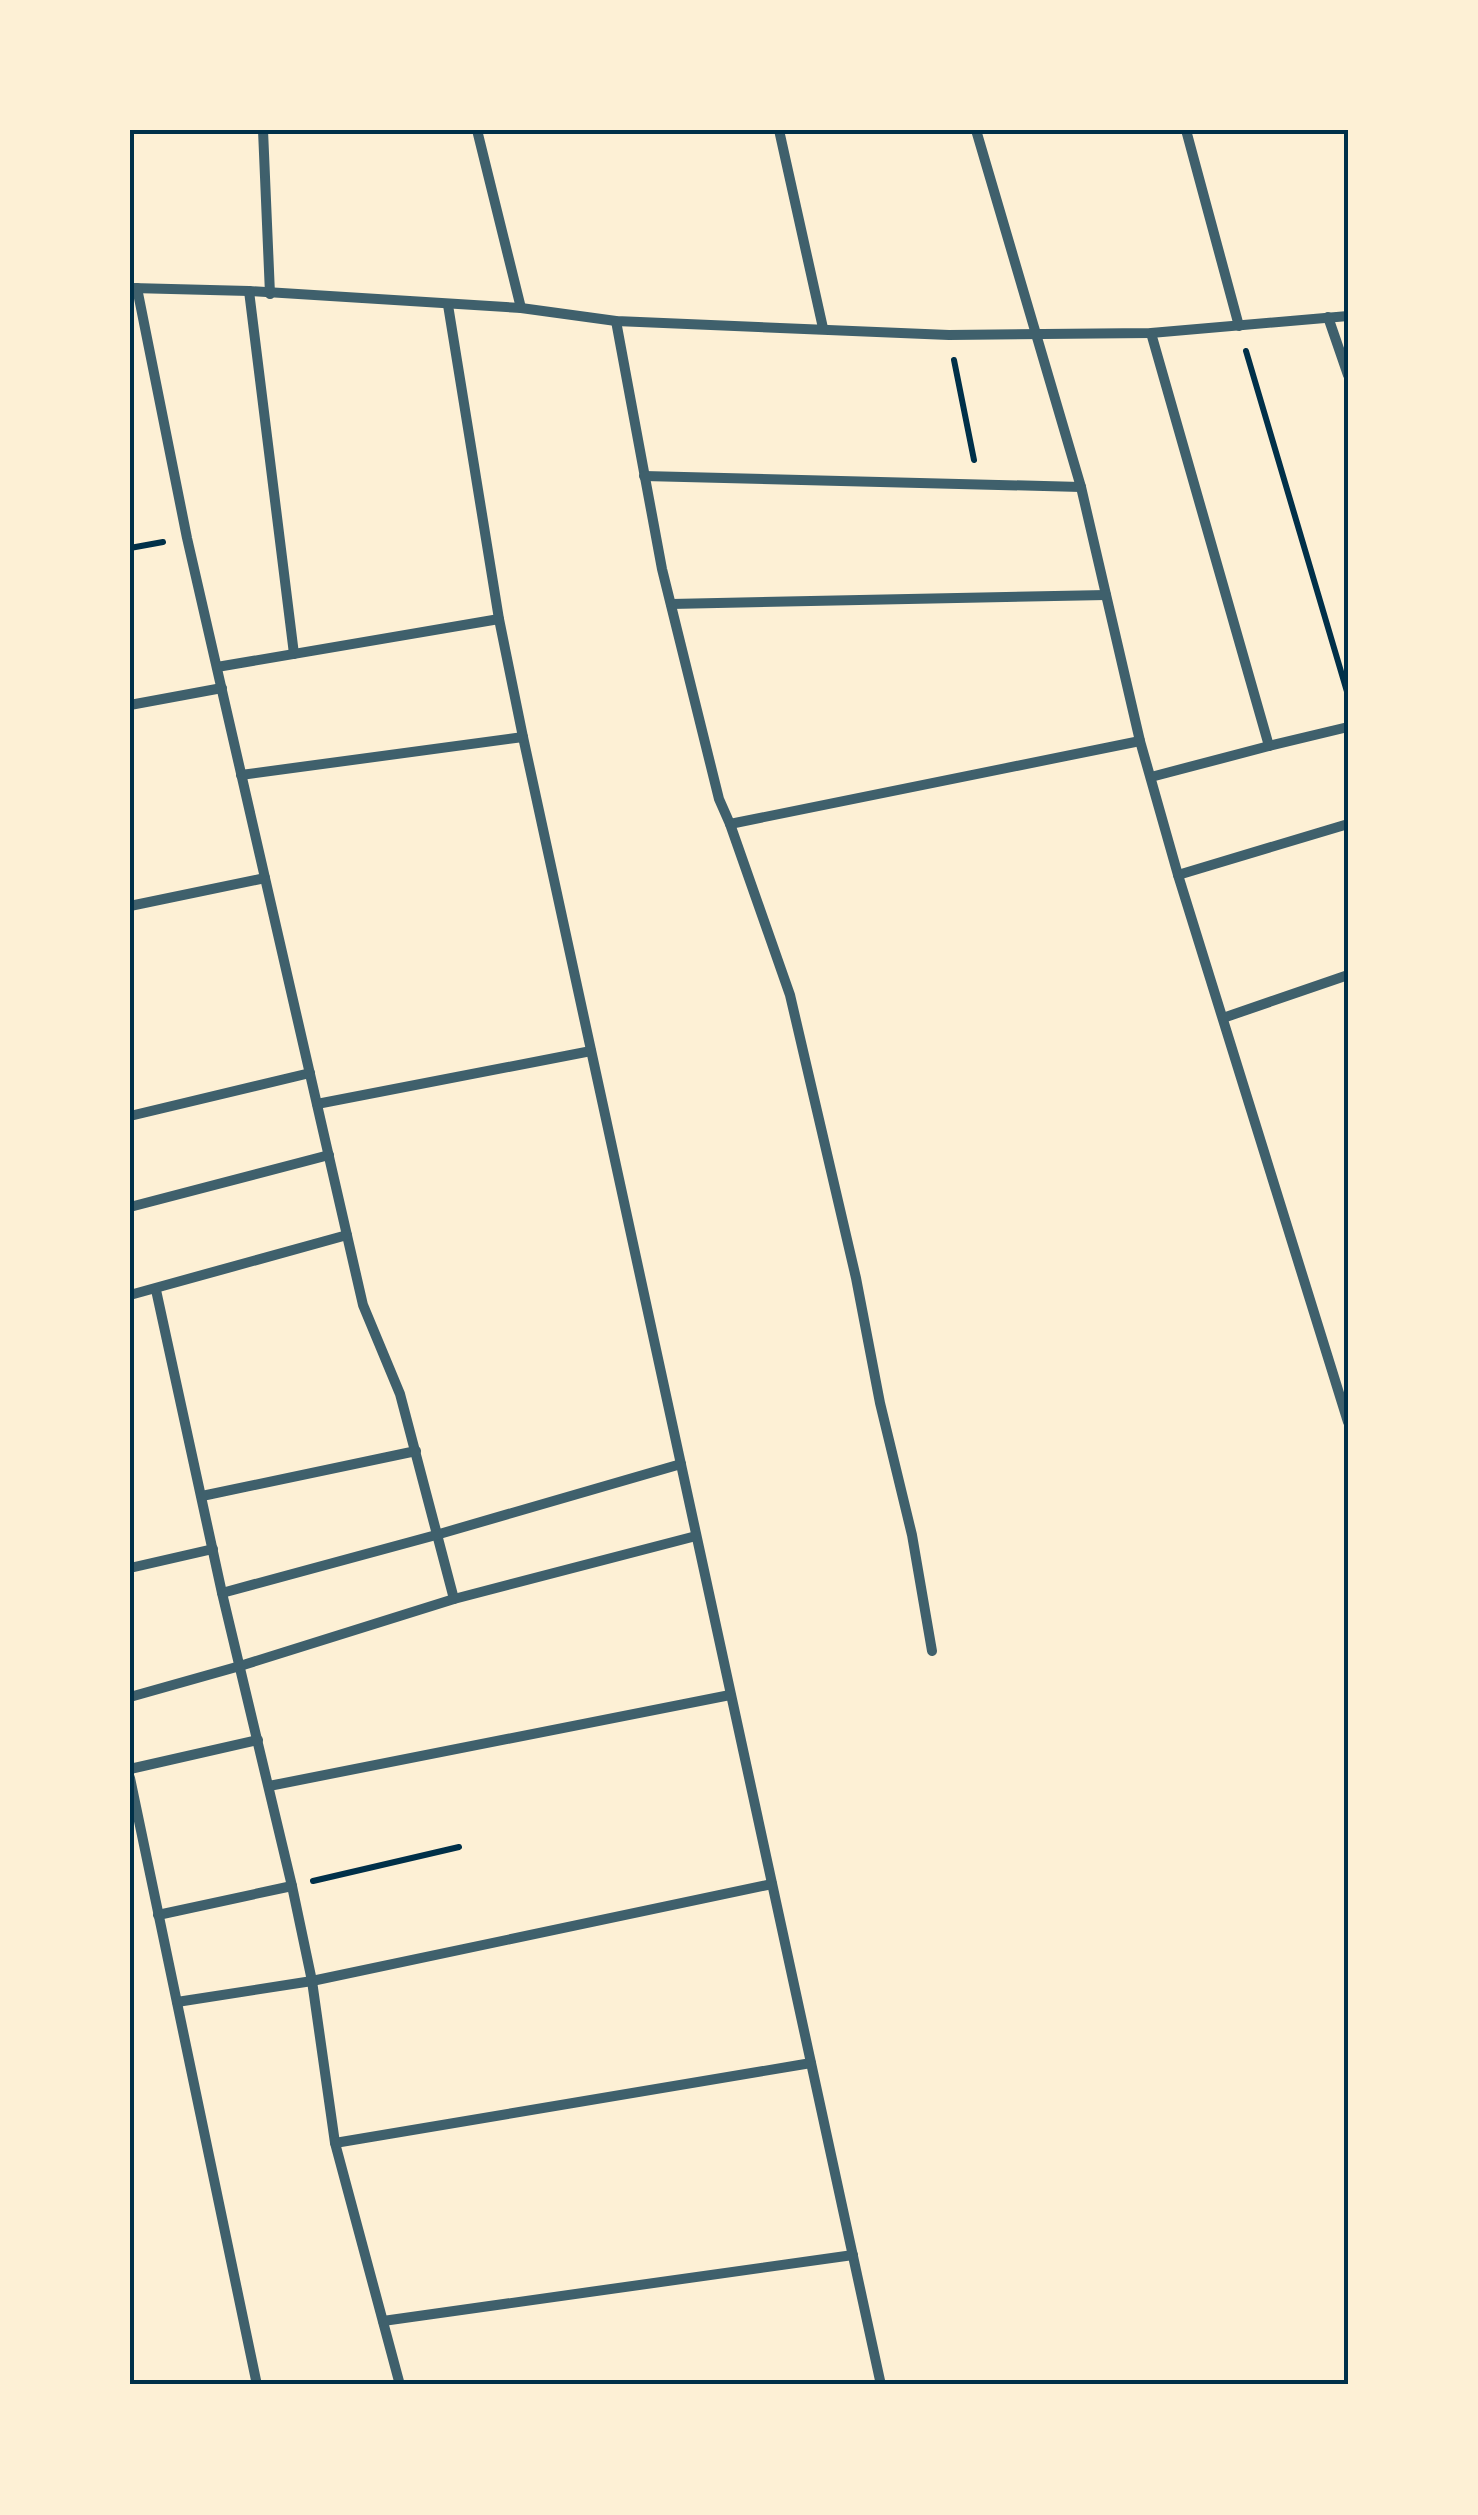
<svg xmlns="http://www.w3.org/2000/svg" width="1478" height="2515" font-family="Mulish,sans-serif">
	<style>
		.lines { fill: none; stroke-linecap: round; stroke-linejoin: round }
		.path { stroke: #003049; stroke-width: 6 }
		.minor { stroke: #3f606c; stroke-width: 10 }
		.neatline { fill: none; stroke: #003049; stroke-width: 4 }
	</style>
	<rect width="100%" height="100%" fill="#fdf0d5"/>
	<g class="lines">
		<g class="path">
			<path d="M1246,351l102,344"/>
			<path d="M954,360l20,100"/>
			<path d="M130,548l33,-6"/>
			<path d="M313,1881l146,-34"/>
		</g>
		<g class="minor">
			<path d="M263,130l7,164"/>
			<path d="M477,130l44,178"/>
			<path d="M779,130l44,198"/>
			<path d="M976,130l105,357 59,254 38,134 170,547"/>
			<path d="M1186,130l53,196"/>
			<path d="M132,288l117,3 272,17 95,13 333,14 202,-2 197,-17"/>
			<path d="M137,288l50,250 176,767 37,89 54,205"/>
			<path d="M249,291l45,363"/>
			<path d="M448,305l51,314 24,118 358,1648"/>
			<path d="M1328,317l20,58"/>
			<path d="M616,321l46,248 57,230 11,25 410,-83"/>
			<path d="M1151,333l118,413"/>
			<path d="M644,476l437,11"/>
			<path d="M671,604l435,-9"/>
			<path d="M217,667l282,-48"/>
			<path d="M130,705l92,-17"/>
			<path d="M241,775l282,-38"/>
			<path d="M1151,777l118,-31 79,-19"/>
			<path d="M730,824l60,171 66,283 24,125 32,132 20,116"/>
			<path d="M1178,875l170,-51"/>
			<path d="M130,906l135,-28"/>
			<path d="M1223,1018l125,-43"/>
			<path d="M317,1104l274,-53"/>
			<path d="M130,1116l180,-43"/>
			<path d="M130,1207l199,-52"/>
			<path d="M156,1290l66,303 70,293 20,95 23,162 65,242"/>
			<path d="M130,1295l217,-60"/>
			<path d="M202,1496l214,-45"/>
			<path d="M130,1568l83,-19"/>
			<path d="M222,1593l214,-58 245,-71"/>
			<path d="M130,1697l110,-31 214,-67 242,-63"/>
			<path d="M130,1769l128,-29"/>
			<path d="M130,1778l127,607"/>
			<path d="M269,1786l461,-91"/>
			<path d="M158,1915l134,-29"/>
			<path d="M177,2002l135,-21 460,-97"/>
			<path d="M335,2143l476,-80"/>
			<path d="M383,2321l470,-66"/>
		</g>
	</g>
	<rect width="1478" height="2515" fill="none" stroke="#fdf0d5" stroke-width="265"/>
	<rect x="132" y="132" width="1214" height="2250" class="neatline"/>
</svg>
